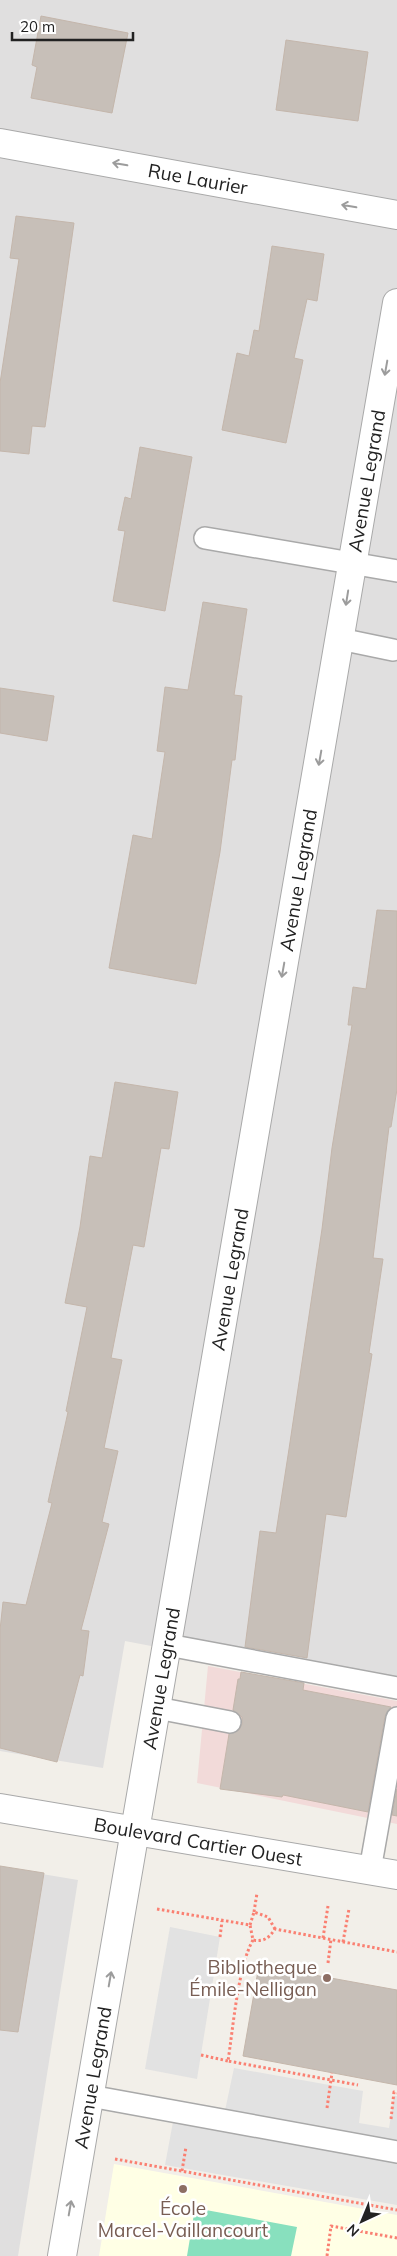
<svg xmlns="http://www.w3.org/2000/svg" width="397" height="2256" font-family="Mulish,sans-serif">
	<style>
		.residential { fill: #e0dfdf }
		.commercial { fill: #f2dad9 }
		.education { fill: #ffffe5 }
		.pitch { fill: #88e0be }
		.parking { fill: #e2e2e2 }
		.building { fill: #c7bfb8; stroke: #c4b6ab }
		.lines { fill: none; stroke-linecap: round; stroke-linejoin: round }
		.service-casing { stroke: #a9a9a9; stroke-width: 24 }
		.minor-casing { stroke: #a9a9a9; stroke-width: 30 }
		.tertiary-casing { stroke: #a9a9a9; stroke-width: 30 }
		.path { stroke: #fa8072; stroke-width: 3; stroke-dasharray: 2.5 2.5; stroke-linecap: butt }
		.service { stroke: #fff; stroke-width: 21 }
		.minor { stroke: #fff; stroke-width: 28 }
		.tertiary { stroke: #fff; stroke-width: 28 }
		.oneway { stroke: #9c9c9c }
		.education-dot { fill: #8d6e63; stroke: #fff; stroke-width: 2 }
		.labels { text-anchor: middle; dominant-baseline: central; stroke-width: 5; stroke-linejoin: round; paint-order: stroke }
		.street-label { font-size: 19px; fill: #222; stroke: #fff }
		.education-label { font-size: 19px; fill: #785e54; stroke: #fff; text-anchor: end }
	</style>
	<rect width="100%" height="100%" fill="#f2efe9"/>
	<g class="residential">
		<path d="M0,0h397v1693l-272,-52 -22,127 -103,-17z"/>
		<path d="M0,1867l78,13 -60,376h-18z"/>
	</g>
	<path class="commercial" d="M208,1666l189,35v123l-200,-41z"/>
	<path class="education" d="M114,2164l283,51v41h-298z"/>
	<path class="pitch" d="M195,2208l102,19 -6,29h-104z"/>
	<g class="parking">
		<path d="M170,1927l50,10 -23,142 -52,-10z"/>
		<path d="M234,2068l129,23 -4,32 30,5 5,-32h3v109l-232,-40 10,-54 48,9z"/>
	</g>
	<g class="building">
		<path d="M41,16l87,17 -16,80 -81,-15 6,-31 -5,-2z"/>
		<path d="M286,40l82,12 -10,69 -82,-11z"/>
		<path d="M16,216l58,7 -29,204 -13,-1 -3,28 -29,-3v-68l19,-124 -9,-1z"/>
		<path d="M272,246l52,8 -7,47 -10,-2 -13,59 9,2 -17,83 -64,-13 15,-77 12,3 5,-26 5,1z"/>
		<path d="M140,447l52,10 -27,154 -52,-10 12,-70 -7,-1 7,-33 6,2z"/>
		<path d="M203,602l44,7 -13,86 8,1 -7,64h-3l-12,92 -24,132 -87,-16 24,-133 19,4 13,-87 -8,-1 8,-64 23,3z"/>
		<path d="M0,688l54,8 -7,45 -47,-8z"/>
		<path d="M377,910l20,1v178l-6,38h-2l-16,131 10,1 -14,94 3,1 -26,163 -20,-3 -19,144 -62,-11 15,-116 16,2 13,-84 33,-220 10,-81 20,-123h-4l5,-38 13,2z"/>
		<path d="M115,1082l63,10 -9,57 -8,-1 -17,99 -11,-2 -22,113 11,2 -18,88 14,3 -16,71 7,2 -28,106 8,1 -6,45 -3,-1 -23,87 -57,-14v-118l3,-28 23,3 26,-102 -4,-1 20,-90 -2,-1 21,-104 -22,-4 15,-76 10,-71 12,2z"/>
		<path d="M241,1672l63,11 -1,7 88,17 -6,9 -17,96 -85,-17 -1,2 -62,-8 9,-55 10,-4 3,-6v-7l-9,-7 5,-31h2z"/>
		<path d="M397,1789v27l-5,-1z"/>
		<path d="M0,1866l44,7 -26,159 -18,-2z"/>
		<path d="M259,1965l138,25v95l-154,-29z"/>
	</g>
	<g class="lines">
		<defs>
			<g id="service">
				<path d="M205,538l192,33"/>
				<path d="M340,639l53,11"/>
				<path d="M168,1645l229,43"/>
				<path d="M157,1708l73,14"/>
				<path d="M370,1870l27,-152"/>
				<path d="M90,2096l307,56"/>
			</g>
			<g id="minor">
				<path id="s1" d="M0,143l397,72"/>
				<path id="s2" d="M62,2256l335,-1953"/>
			</g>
			<g id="tertiary">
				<path id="s3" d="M0,1808l397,67"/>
			</g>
		</defs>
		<use href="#service" class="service-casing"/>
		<use href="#minor" class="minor-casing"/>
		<use href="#tertiary" class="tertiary-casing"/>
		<g class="path">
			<path d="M157,1909l93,16 3,15c11,2 16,-2 22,-11l122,23"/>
			<path d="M254,1912l3,-19"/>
			<path d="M250,1925l4,-13 14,5 7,12"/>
			<path d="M220,1937l2,-16"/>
			<path d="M323,1938l5,-32"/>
			<path d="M253,1940c-15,26 -20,89 -25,121l130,24"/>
			<path d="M343,1942l6,-33"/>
			<path d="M328,1963l3,-24"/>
			<path d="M201,2055l27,6"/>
			<path d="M327,2108l5,-35"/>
			<path d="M391,2119l3,-27 3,1"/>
			<path d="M115,2159l282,51"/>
			<path d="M182,2171l4,-24"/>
			<path d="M327,2256l4,-30 66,12"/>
		</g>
		<use href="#service" class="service"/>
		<use href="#minor" class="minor"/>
		<use href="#tertiary" class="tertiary"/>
	</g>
	<defs><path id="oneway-shaft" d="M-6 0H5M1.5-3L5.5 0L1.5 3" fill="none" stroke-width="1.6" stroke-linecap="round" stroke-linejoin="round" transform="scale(1.25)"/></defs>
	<g class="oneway">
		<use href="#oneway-shaft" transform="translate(120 164) rotate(-170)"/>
		<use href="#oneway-shaft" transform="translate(349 206) rotate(-170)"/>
		<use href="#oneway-shaft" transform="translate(386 368) rotate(100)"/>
		<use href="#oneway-shaft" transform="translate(347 598) rotate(99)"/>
		<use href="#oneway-shaft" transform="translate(320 758) rotate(100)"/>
		<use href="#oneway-shaft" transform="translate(283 970) rotate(100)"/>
		<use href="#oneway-shaft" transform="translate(110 1979) rotate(-80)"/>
		<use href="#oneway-shaft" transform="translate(70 2208) rotate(-80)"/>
	</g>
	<g class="education-dot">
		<circle cx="327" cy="1978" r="5"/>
		<circle cx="183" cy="2189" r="5"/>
	</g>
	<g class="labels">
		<g class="street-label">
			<text stroke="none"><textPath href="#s1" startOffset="201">Rue Laurier</textPath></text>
			<text stroke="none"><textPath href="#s2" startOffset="1801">Avenue Legrand</textPath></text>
			<text stroke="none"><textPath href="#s2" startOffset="1396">Avenue Legrand</textPath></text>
			<text stroke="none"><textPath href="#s2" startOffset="991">Avenue Legrand</textPath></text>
			<text stroke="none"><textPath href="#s2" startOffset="586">Avenue Legrand</textPath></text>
			<text stroke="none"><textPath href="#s3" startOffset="201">Boulevard Cartier Ouest</textPath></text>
			<text stroke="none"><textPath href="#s2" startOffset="181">Avenue Legrand</textPath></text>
		</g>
		<g class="education-label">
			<text x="317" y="1967">Bibliotheque<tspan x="317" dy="22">Émile-Nelligan</tspan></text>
			<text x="183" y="2208" text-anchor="middle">École<tspan x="183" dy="22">Marcel-Vaillancourt</tspan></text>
		</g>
	</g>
	<g transform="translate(362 2221) rotate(224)" stroke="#ffffff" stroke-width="4" paint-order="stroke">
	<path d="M0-4L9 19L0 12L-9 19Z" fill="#222222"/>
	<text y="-8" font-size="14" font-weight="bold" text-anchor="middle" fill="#222222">N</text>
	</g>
	<path d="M12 32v8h121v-8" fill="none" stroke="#222222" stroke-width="2.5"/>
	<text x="20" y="32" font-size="15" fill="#222222" stroke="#ffffff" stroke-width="4" paint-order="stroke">20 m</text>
</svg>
